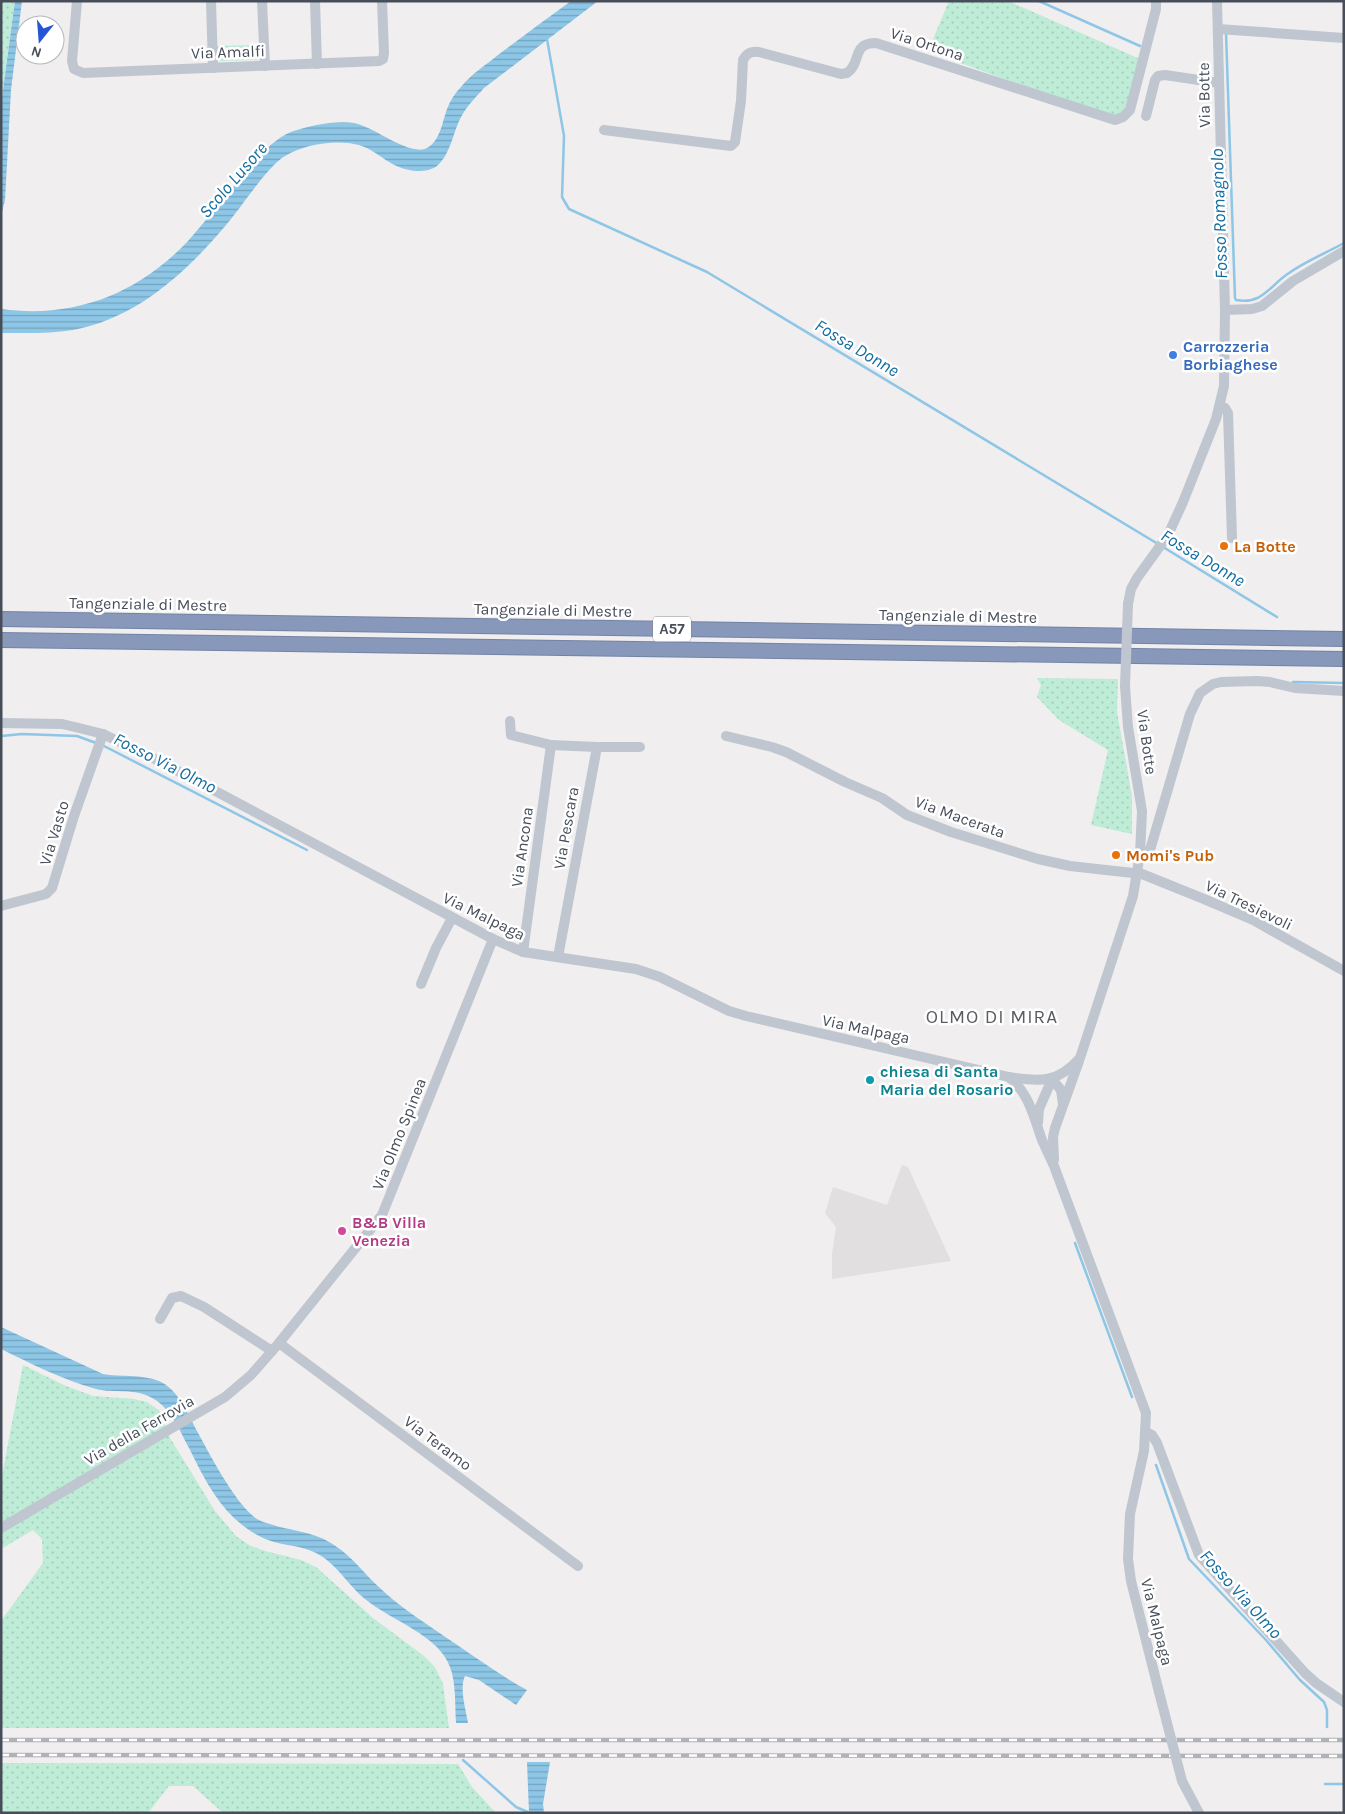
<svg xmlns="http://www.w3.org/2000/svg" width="1345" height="1814" font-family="Karla,sans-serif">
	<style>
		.education { fill: #e1dfdf }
		.grass { fill: url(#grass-dots) }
		.water { fill: url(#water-rules) }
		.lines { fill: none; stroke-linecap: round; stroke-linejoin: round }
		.stream { stroke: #8dc6e6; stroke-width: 2.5 }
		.highway-casing { stroke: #7383a6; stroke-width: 16 }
		.minor { stroke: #bfc6cf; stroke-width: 10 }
		.highway { stroke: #8898ba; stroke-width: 14 }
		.rail-casing { stroke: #b0b2b8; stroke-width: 4.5 }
		.rail { stroke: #fff; stroke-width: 2.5; stroke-dasharray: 8; stroke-linecap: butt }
		.minor-bridge { stroke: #bfc6cf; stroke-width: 10 }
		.shop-dot { fill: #3f7fe0; stroke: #fff; stroke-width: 2 }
		.food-dot { fill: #e8710a; stroke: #fff; stroke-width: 2 }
		.culture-dot { fill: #0f9aa8; stroke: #fff; stroke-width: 2 }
		.hotel-dot { fill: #d1479c; stroke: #fff; stroke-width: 2 }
		.labels { text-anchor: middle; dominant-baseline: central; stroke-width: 5; stroke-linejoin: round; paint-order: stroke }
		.shield { fill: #fff; stroke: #7e838c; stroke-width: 1 }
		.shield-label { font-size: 15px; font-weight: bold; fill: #474e5a }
		.street-label { font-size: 16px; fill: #474e5a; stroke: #fff }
		.shop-label { font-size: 16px; font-weight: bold; fill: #366cbe; stroke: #fff; text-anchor: start }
		.food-label { font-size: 16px; font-weight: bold; fill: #c56008; stroke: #fff; text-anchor: start }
		.culture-label { font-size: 16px; font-weight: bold; fill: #0d838f; stroke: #fff; text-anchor: start }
		.hotel-label { font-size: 16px; font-weight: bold; fill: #b23c85; stroke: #fff; text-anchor: start }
		.water-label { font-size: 18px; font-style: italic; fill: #146d9f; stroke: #fff }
		.quarter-label { font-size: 19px; letter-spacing: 1px; fill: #5b5d62; stroke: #fff }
	</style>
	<defs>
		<pattern id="grass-dots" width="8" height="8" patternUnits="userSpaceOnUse" patternTransform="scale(1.25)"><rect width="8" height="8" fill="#beecd7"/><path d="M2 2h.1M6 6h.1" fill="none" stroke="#a5ccbb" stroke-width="1.8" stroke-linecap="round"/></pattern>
		<pattern id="water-rules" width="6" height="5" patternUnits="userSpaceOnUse" patternTransform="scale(1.25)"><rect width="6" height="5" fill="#8dc6e6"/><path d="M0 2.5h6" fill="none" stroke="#75a3bd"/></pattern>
	</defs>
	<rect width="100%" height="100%" fill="#f0eeee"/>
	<path class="education" d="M902,1165l6,2 43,94 -119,18v-25l4,-27 -11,-14 8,-26 54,18z"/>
	<g class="grass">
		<path d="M1,1h14l-14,104z"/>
		<path d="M949,1h59l132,58 -17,60h-9l-186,-68z"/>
		<path d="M259,45v11l-2,4 -37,1 -2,-2 -1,-13z"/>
		<path d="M1037,678l81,1 -1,33 15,84v38l-41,-9 17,-75 -49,-30 -22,-23 4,-12z"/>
		<path d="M23,1365l43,21 27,10 41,3 13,3 13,9 10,27 45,73 21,25 13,9 16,6 36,9 15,7 57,51 51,38 11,11 8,17 6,44h-448v-107l42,-58 -1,-24 -9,-9 -32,19v-68z"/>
		<path d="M1,1763l457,1 14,23 24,26h-273l-30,-27h-24l-21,27h-147z"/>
	</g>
	<g class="water">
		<path d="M15,1h7l-11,89 -6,110 -4,16v-111z"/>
		<path d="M571,1h27l-114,87c-8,9 -17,18 -23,29 -8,15 -10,36 -23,48 -5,5 -14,6 -21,6 -28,-2 -36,-19 -58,-26 -23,-6 -54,-1 -74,11 -16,9 -41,47 -54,63 -41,50 -92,99 -158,111 -24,4 -48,3 -72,3v-24c73,10 137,-15 187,-68 16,-18 31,-37 46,-55 17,-19 33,-44 57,-54 16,-6 45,-12 63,-9 19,3 56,34 73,25 13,-7 15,-25 20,-39 3,-8 8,-16 14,-22 10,-13 25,-22 37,-32 24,-18 48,-36 73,-54z"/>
		<path d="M1,1327l102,47c18,3 38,0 56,7 19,8 29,33 38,50 13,24 36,68 56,85 4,4 11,6 17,8 21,7 46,8 64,21 19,12 31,30 47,44 17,16 38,30 57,43 30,20 58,41 89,58l-11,15 -37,-25 -14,-4c-6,12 1,34 3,47h-12c-1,-17 0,-41 -6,-56 -11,-32 -60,-47 -85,-68 -17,-14 -29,-36 -49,-46 -15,-8 -32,-7 -48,-13 -13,-5 -24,-13 -34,-22 -20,-19 -33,-46 -45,-70 -9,-17 -18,-39 -35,-49 -20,-12 -39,-5 -58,-10 -33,-9 -64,-25 -95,-40z"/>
		<path d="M527,1762h23l-7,42 1,9h-15z"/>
	</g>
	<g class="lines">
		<g class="stream">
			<path d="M1039,1l101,45"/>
			<path d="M1226,33l9,265 1,2c27,5 34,-15 53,-27 17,-12 37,-20 55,-30"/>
			<path d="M547,39l17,97 -2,61 7,12 138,63 451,272"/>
			<path d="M1163,547l114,70"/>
			<path d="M1293,682l51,1"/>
			<path d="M1,736l21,-2 55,2 19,7"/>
			<path d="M102,745l205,105"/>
			<path d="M1075,1243l57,154"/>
			<path d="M1156,1465l33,94 77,81 34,40 24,22 3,8v17"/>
			<path d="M463,1760l53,47 14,6"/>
			<path d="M1325,1784h19"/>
		</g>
		<defs>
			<g id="highway">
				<path d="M1,619l1343,20"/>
				<path d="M1,640l1343,19"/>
			</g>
		</defs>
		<use href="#highway" class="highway-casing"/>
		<g class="minor">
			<path d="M77,1l-5,60 2,8 9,4 296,-12 4,-2 1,-6 -2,-52"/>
			<path d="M211,1l2,67"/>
			<path d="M262,1l3,65"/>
			<path d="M315,1l2,63"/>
			<path d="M1218,29l126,9"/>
			<path d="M1146,116l9,-36 3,-4 7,-1 54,8"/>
			<path d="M604,130l127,16 4,-4 6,-41 2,-41c4,-7 8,-9 16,-8l82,22 6,-1c15,-10 4,-30 29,-30l239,77 8,-3 7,-7 26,-101v-8"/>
			<path d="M1225,310l27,-1 10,-3 31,-25 51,-30"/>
			<path d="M1220,406l5,2 3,5 4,125"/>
			<path d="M1128,604l3,-15 6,-11 31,-43 15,-33 33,-83 8,-33 1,-76 -8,-309"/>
			<path d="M510,721l1,14 40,10 -28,207"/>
			<path d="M1,723l61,1 17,4 24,6 56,27 334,178 30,13 113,17 24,8 69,34 17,5 263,61c31,5 49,6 71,-19l53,-162 7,-42 2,-43 -14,-84 -3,-41"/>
			<path d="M726,736l46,11 14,5 59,30 37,16 25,17 44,17 87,27 32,7 72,8 62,25 49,21 91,51"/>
			<path d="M551,745l46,2"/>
			<path d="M1140,854l10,-4 40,-136 10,-21 13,-9 8,-2 36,-1 13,1 25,6 49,3"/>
			<path d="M1,906l45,-12 6,-6 22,-72 29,-82"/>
			<path d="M558,957l39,-210h43"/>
			<path d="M421,984l15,-36 16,-30"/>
			<path d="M1009,1077c20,16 25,41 33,63 4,9 8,17 12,26l92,247 -2,38 -14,63 -2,45 3,22 28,111"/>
			<path d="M1052,1079l9,11 2,14"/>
			<path d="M1038,1123l1,-14 13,-30"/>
			<path d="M1054,1160l-1,-23 2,-9 24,-67"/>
			<path d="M160,1319l12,-21 9,-2 23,11 68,44"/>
			<path d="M279,1343l299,223"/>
			<path d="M1146,1432l6,3 5,8 42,112 106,118 11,10 28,19"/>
			<path d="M1,1528l224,-131 26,-22 28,-32 103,-128 111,-276"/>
		</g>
		<use href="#highway" class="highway"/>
		<defs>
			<g id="rail">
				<path d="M1,1740h1343"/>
				<path d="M1,1755l1343,1"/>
			</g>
		</defs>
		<use href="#rail" class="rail-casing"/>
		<use href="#rail" class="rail"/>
		<g class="minor-bridge">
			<path d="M1125,686l3,-82"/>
			<path d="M1159,1692l23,89 17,32"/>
		</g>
	</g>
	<circle class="shop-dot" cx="1173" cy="355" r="5"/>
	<g class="food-dot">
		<circle cx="1224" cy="546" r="5"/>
		<circle cx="1116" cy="855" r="5"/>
	</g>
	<circle class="culture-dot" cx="870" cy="1080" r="5"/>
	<circle class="hotel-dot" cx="342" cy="1231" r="5"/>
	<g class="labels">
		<rect class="shield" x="653" y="616.5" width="38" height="25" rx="4"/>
		<g class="shield-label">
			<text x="672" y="629">A57</text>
		</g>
		<g class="street-label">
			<text transform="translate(927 44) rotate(18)">Via Ortona</text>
			<text transform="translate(228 52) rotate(-2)">Via Amalfi</text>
			<text transform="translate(1204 95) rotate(-91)">Via Botte</text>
			<text transform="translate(148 604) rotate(1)">Tangenziale di Mestre</text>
			<text transform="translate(553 610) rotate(1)">Tangenziale di Mestre</text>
			<text transform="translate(958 616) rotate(1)">Tangenziale di Mestre</text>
			<text transform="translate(1147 742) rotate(82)">Via Botte</text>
			<text transform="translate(960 817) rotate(20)">Via Macerata</text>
			<text transform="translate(566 828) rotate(-80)">Via Pescara</text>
			<text transform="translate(54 833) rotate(-73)">Via Vasto</text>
			<text transform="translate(522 847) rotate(-82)">Via Ancona</text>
			<text transform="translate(1249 905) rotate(26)">Via Tresievoli</text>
			<text transform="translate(484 916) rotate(26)">Via Malpaga</text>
			<text transform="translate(866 1029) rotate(12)">Via Malpaga</text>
			<text transform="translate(399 1134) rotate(-68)">Via Olmo Spinea</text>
			<text transform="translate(139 1430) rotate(-30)">Via della Ferrovia</text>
			<text transform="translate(438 1443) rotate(37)">Via Teramo</text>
			<text transform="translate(1157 1622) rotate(76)">Via Malpaga</text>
		</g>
		<g class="shop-label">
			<text x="1183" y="346">Carrozzeria<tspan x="1183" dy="18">Borbiaghese</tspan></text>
		</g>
		<g class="food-label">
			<text x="1234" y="546">La Botte</text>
			<text x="1126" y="855">Momi's Pub</text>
		</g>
		<g class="culture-label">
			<text x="880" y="1071">chiesa di Santa<tspan x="880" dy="18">Maria del Rosario</tspan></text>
		</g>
		<g class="hotel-label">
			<text x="352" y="1222">B&amp;B Villa<tspan x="352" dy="18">Venezia</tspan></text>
		</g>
		<g class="water-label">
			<text transform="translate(233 180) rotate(-49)">Scolo Lusore</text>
			<text transform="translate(1219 214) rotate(-92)">Fosso Romagnolo</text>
			<text transform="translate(857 348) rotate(31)">Fossa Donne</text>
			<text transform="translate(1203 558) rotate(31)">Fossa Donne</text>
			<text transform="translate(165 763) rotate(27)">Fosso Via Olmo</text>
			<text transform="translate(1241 1594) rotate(48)">Fosso Via Olmo</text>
		</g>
		<g class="quarter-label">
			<text x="992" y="1017">OLMO DI MIRA</text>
		</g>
	</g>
	<rect width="1345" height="1814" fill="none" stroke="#474e5a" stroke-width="5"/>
	<g transform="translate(40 40) rotate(197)"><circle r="24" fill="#ffffff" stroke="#b5b8bd"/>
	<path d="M0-4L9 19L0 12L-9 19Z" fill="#2355d5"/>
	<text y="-8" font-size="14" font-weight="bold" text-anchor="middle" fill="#474e5a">N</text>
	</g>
</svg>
